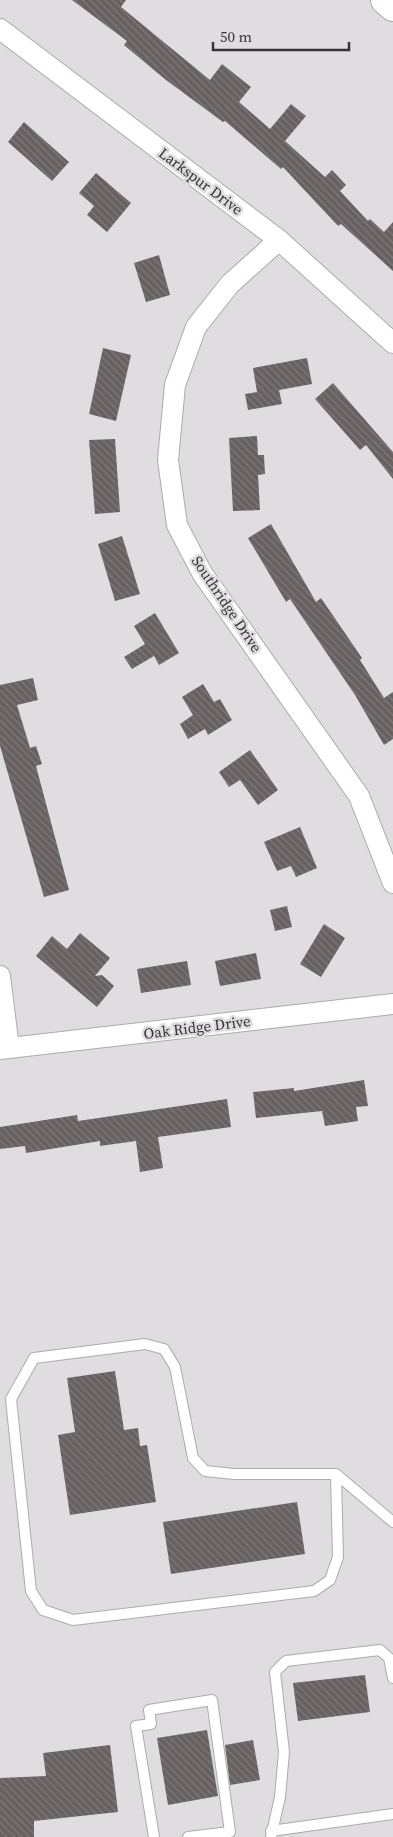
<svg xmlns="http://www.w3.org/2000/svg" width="393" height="1837" font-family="'Source Serif 4',serif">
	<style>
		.building { fill: url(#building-back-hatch) }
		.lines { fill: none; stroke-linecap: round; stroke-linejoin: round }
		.service-casing { stroke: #adaaae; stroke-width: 12 }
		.minor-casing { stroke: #adaaae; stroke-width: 22 }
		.motorway-casing { stroke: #adaaae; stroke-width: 30 }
		.service { stroke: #fff; stroke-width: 10 }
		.minor { stroke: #fff; stroke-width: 20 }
		.motorway { stroke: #fff; stroke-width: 28 }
		.labels { text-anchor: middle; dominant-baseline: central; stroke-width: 5; stroke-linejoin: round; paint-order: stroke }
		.street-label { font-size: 15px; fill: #363536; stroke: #e0dde1 }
	</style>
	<defs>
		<pattern id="building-back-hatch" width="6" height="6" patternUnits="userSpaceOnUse" patternTransform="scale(1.25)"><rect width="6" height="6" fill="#676261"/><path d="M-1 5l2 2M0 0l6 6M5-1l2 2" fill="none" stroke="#7e7a7a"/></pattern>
	</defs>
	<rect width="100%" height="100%" fill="#e0dde1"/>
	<g class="building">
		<path d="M72,0h54l-5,7 89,73 12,-16 29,23 -12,15 31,27 21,-25 15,12 -21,25 40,36 7,-7 14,15 -6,6 28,30 2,-2 14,13 9,-10v49l-52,-47 -3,2 -55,-59 -2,2 -56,-48 -2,1 -57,-42 -42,-35 3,-4z"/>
		<path d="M24,122l45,40 -17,19 -44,-39z"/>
		<path d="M96,173l35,30 -24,29 -20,-17 7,-9 -15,-13z"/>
		<path d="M159,255l11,40 -24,7 -12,-39z"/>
		<path d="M103,348l28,7 -15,66 -27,-7z"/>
		<path d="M307,358l5,26 -33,6 3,14 -34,6 -3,-16 12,-2 -4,-24z"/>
		<path d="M333,383l60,69v27l-27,-34 -6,5 -45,-51z"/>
		<path d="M257,436l1,19h6l1,19 -7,1 2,35 -27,1 -4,-73z"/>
		<path d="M115,439l5,73 -25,2 -6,-74z"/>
		<path d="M271,524l45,78 5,-4 41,60 -2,2 24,38 9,-6v47l-9,6 -29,-50 -65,-96 -4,3 -38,-64z"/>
		<path d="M122,536l18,58 -25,7 -17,-57z"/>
		<path d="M155,613l24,40 -20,12 -5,-9 -22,13 -8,-12 21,-13 -11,-18z"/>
		<path d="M33,678l5,22 -21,5 13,43 6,-2 6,18 -6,2 33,124 -25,7 -44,-151v-61z"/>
		<path d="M203,684l11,18 6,-3 12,21 -24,15 -3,-6 -17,10 -8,-15 13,-9 -11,-18z"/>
		<path d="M250,750l28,40 -20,15 -18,-25 -11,7 -10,-15z"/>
		<path d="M300,827l17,41 -21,9 -5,-11 -14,5 -13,-29z"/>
		<path d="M287,906l5,21 -17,4 -5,-21z"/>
		<path d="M324,924l21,14 -24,39 -21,-13z"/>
		<path d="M80,933l30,25 -15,18 7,-1 12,11 -17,21 -61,-51 16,-20 15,13z"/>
		<path d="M256,953l5,26 -41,7 -5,-25z"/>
		<path d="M187,961l4,24 -50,8 -4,-24z"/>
		<path d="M364,1080l4,26 -12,1 2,14 -33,5 -3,-15 -66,7 -3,-26 41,-4v3z"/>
		<path d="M227,1099l4,28 -73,10 5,31 -23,4 -4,-31 -36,5v-5l-74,12 -1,-7 -25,3v-22l77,-12 1,6z"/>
		<path d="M115,1371l9,59 14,-2 2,18 7,-1 9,57 -86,13 -12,-80 17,-3 -8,-54z"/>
		<path d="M297,1502l8,52 -134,20 -8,-52z"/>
		<path d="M365,1675l5,37 -72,9 -5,-38z"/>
		<path d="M207,1730l11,66 -50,9 -11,-67z"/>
		<path d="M253,1740l7,40 -30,5 -5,-40z"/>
		<path d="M110,1745l8,67 -84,9v16h-34v-59l46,-2 -3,-23z"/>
	</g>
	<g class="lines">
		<defs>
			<g id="service">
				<path d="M336,1474l2,83 -8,23 -16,11 -241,29 -30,-10 -12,-19 -20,-192 23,-41 111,-14 19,5 11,18 18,91 12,13 29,3h102l57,48"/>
				<path d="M271,1831l122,-17"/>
				<path d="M154,1837l-18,-111 15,-2 -2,-14 63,-10 18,132 -42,5"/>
				<path d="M271,1837l9,-40 4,-45 -9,-80 11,-11 94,-11 9,8 4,20"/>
			</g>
			<g id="minor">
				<path d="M0,29l279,211 114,103"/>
				<path d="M279,240l-49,44 -34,43 -21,58 -7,75 9,65 25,48 157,223 34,87"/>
				<path d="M0,976l9,72"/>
				<path d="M0,1049l393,-45"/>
			</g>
			<path id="motorway" d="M385,0l8,7"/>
		</defs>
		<use href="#service" class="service-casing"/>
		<use href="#minor" class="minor-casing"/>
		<use href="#motorway" class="motorway-casing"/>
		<use href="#service" class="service"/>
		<use href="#minor" class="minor"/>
		<use href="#motorway" class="motorway"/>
	</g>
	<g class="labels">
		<g class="street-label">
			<text transform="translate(201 181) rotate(37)">Larkspur Drive</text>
			<text transform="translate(227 604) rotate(56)">Southridge Drive</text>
			<text transform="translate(197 1027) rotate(-7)">Oak Ridge Drive</text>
		</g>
	</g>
	<path d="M213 42v8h136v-8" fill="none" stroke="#363536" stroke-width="2.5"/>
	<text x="220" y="42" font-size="15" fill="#363536" stroke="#e0dde1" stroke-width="4" paint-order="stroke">50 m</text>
</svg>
